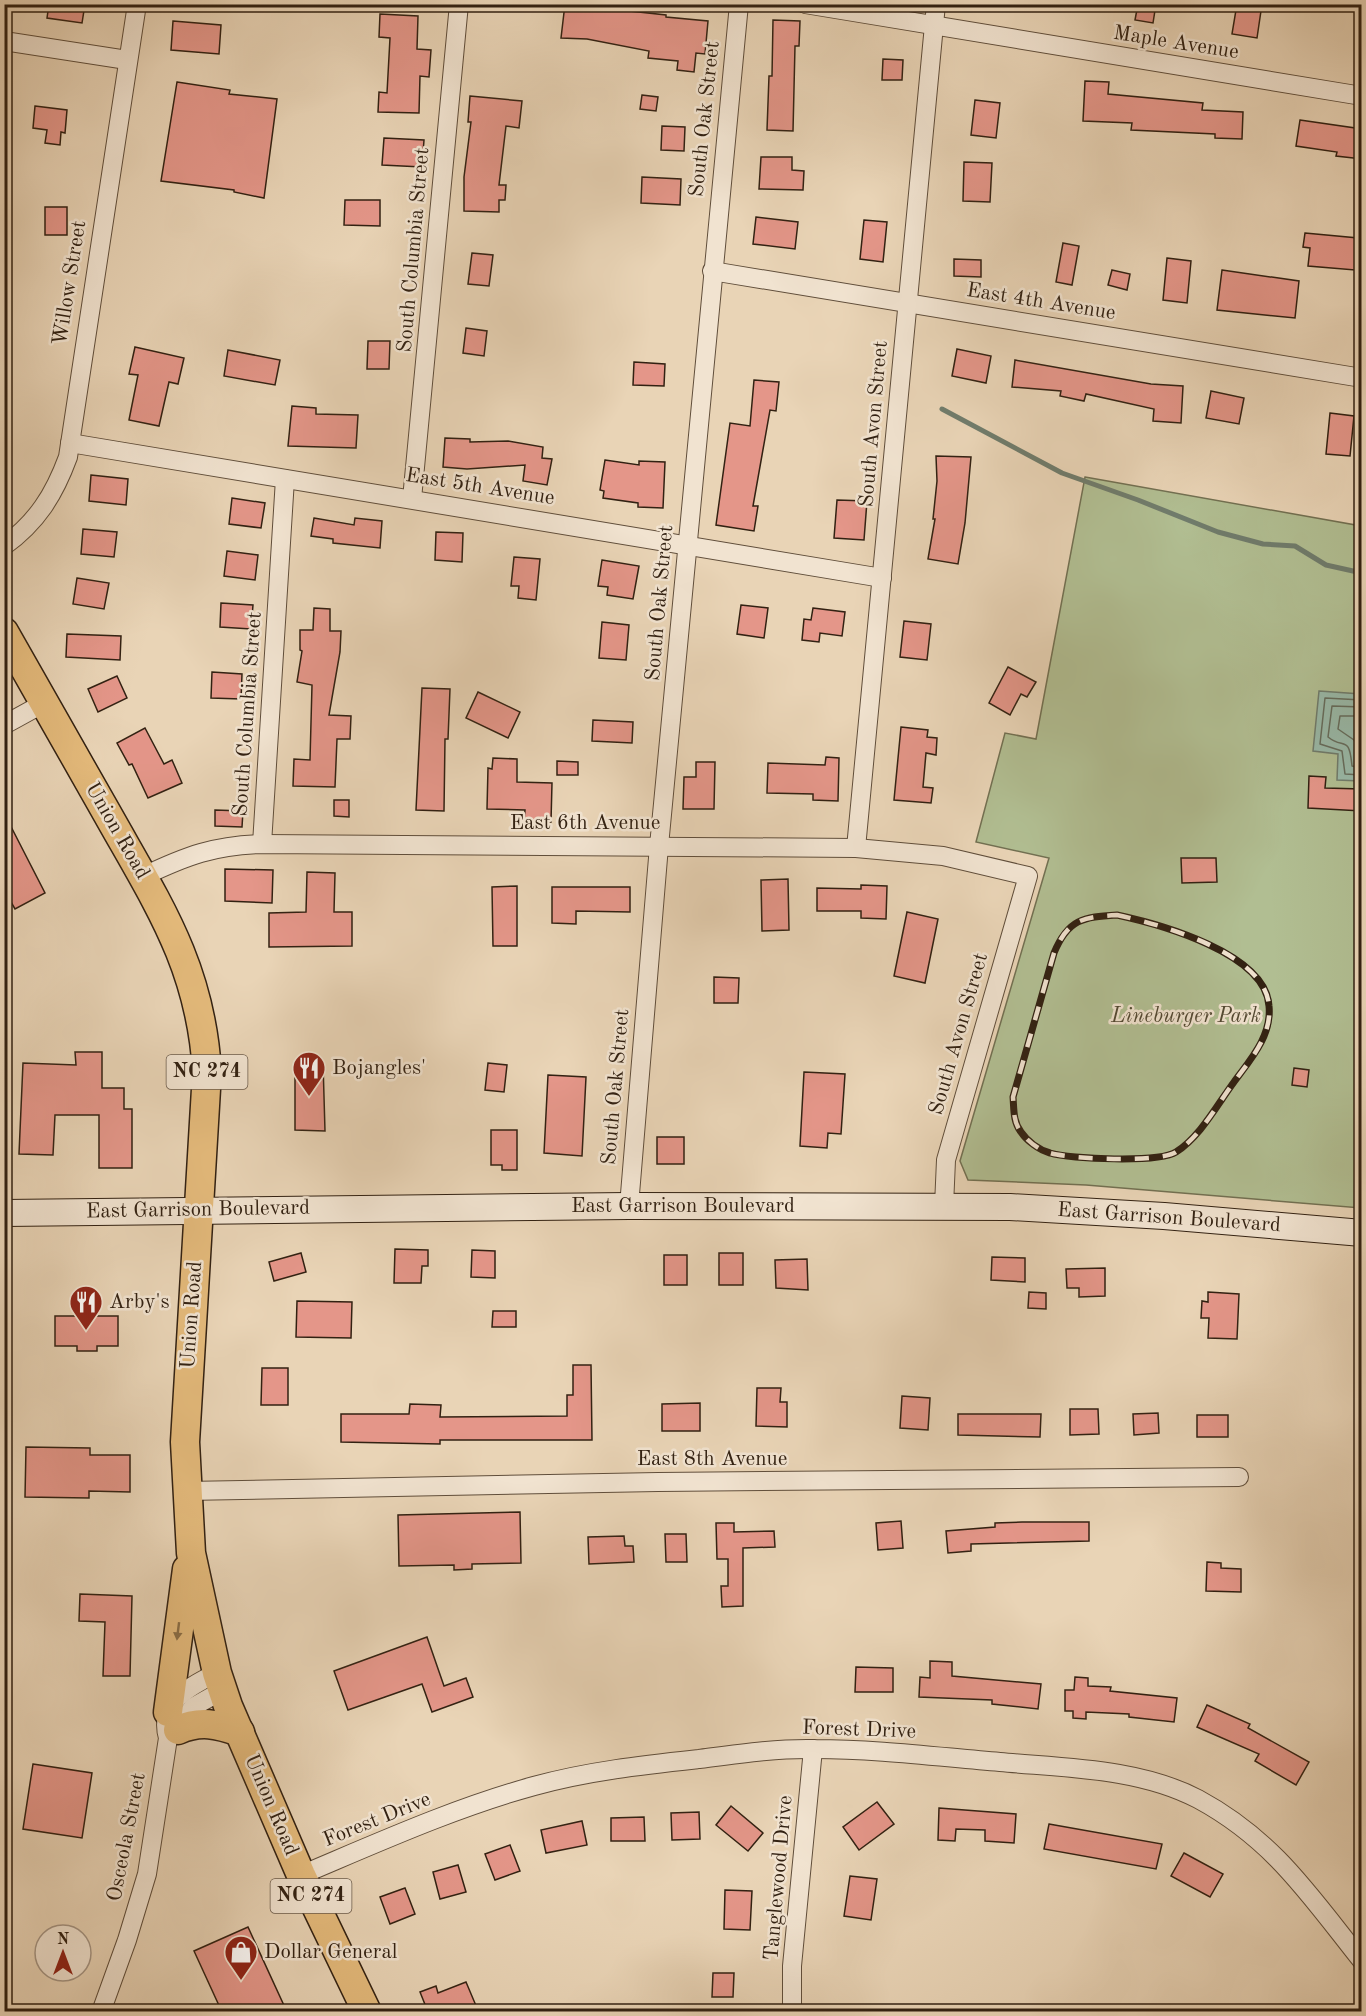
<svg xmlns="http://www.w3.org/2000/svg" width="1366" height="2016" font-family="'Old Standard TT',serif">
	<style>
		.green { fill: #b1be92; stroke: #727052; stroke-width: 1.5 }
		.water { fill: #99b9a8; stroke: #707c6c; stroke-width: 1.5 }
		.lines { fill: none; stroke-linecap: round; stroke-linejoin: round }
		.shore { stroke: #666d5d; stroke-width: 1.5 }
		.stream { stroke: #707c6c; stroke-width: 5 }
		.building { fill: #e49689; stroke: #322112; stroke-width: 1.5 }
		.minor-casing { stroke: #604e3b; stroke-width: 20 }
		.secondary-casing { stroke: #322112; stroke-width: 28 }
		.primary-casing { stroke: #322112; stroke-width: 31 }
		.minor { stroke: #f1e3d0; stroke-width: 18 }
		.secondary { stroke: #f1e3d0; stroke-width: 26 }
		.primary { stroke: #e4ba7b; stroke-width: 28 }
		.rail-casing { stroke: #322112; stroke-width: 7 }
		.rail { stroke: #f1e3d0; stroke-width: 4.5; stroke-dasharray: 14; stroke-linecap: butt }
		.oneway { fill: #8b6e46 }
		.labels { text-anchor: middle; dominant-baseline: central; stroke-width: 5; stroke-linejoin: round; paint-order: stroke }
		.shield { fill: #f1e3d0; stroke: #6b5b4b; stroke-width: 1.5 }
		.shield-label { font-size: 20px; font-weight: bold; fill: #322112 }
		.street-label { font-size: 21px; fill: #322112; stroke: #f1e3d0 }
		.park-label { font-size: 21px; font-style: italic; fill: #524832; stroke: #f1e3d0 }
		.poi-label { font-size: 21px; fill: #322112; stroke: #f1e3d0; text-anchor: start }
	</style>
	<rect width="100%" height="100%" fill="#e9d4b6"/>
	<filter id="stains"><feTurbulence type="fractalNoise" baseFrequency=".00333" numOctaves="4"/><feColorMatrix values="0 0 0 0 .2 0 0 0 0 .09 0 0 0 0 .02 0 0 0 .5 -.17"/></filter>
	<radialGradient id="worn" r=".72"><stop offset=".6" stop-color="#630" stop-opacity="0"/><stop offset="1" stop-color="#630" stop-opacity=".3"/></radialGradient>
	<path class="green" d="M1085,477l276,49v682l-275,-23 -118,-5 -8,-19 89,-303 -73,-16 29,-109 31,6z"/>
	<path class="water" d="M1319,691l42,3v87l-24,-1 1,-26 -25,-3z"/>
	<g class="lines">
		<g class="shore">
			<path d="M1362,700l-37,-2 -5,46 22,7 3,23 17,1"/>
			<path d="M1362,707l-30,-1 -4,31c16,13 21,-3 24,29l10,2"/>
			<path d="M1362,716h-22l-2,13 16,11 8,18"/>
		</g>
		<g class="stream">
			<path d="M942,409l120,64 76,27 80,32 45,12 32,2 31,19 36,8"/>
			<path d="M1362,1485l-5,34 5,27"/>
		</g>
	</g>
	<g class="building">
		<path d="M49,4h36l-3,19 -35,-5z"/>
		<path d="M565,4h46l19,4v3l36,4v2l42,4 -3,33 -9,-1 -2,19 -17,-2 1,-9 -30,-3 1,-7 -62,-12 -26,-1z"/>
		<path d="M1138,4h18l-3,19 -18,-3z"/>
		<path d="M1237,4h25l-5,34 -25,-4z"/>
		<path d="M380,14l38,2 -1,33 14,1 -2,27 -9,-1 -1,37 -41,-1 1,-20 8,1 3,-55 -11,-1z"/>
		<path d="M773,20l27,1 -1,25h-4l-2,85 -26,-1 2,-54h3z"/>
		<path d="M173,21l48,4 -2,29 -48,-4z"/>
		<path d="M883,59l20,1 -1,20h-20z"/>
		<path d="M1085,81l24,1 -1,12 95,9 -1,7 41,2 -1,27 -27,-1v-4l-84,-4 1,-7 -49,-2z"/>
		<path d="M177,82l53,8 -1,4 48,5 -13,99 -30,-6v-2l-73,-9z"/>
		<path d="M642,95l16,2 -2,14 -16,-2z"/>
		<path d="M470,96l52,5 -3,27 -13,-2 -7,59h7l-1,15h-6v12l-35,-1v-34l7,-55h-3z"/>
		<path d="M975,100l25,3 -4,35 -25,-3z"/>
		<path d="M35,106l32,4 -2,23 -4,-1 -1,13 -15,-2 2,-13 -14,-2z"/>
		<path d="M1300,120l62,9v30l-26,-3 1,-4 -41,-6z"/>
		<path d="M662,126l23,1 -1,24 -23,-1z"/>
		<path d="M384,138l40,2 -2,27 -40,-2z"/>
		<path d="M761,157h31v13l12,1 -1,19 -44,-1z"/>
		<path d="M964,162l28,1 -2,39 -27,-1z"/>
		<path d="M642,177l39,2 -1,26 -39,-2z"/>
		<path d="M345,200h35v26l-36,-1z"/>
		<rect x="45" y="207" width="22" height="28"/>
		<path d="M756,217l42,5 -3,27 -42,-5z"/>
		<path d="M864,220l23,2 -4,40 -23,-3z"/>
		<path d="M1305,233l53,5 -3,32 -47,-4 2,-18 -7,-1z"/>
		<path d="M1063,243l16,3 -7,39 -16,-3z"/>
		<path d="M472,253l21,2 -4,31 -21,-2z"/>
		<path d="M1167,258l24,3 -4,42 -24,-3z"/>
		<path d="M954,259l27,1v17l-27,-1z"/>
		<path d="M1112,270l18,4 -3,16 -19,-5z"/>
		<path d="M1222,270l77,11 -4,37 -78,-8z"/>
		<path d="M466,328l21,3 -3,25 -21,-3z"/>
		<path d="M368,341h22l-1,28h-22z"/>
		<path d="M135,347l49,11 -6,26 -9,-2 -10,44 -30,-6 9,-45 -9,-1z"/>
		<path d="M957,349l34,7 -5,27 -34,-7z"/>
		<path d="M228,350l52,10 -5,25 -51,-9z"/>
		<path d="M1015,360l136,24 32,2 -2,37 -28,-2 1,-12 -68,-15 -2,7 -24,-5 1,-5 -49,-4z"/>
		<path d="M634,362l31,2 -1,22 -31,-1z"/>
		<path d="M754,380l25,2 -3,29 -6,-1 -17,96h5l-4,25 -38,-6 14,-102 20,3z"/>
		<path d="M1211,391l33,7 -5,26 -33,-6z"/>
		<path d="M292,406l24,2v6l42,1 -2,33 -68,-2z"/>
		<path d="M1330,413l24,3 -4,40 -24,-2z"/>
		<path d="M445,438l25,1v3l38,-1 35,6 -1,11 10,1 -5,26 -24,-4 2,-16 -58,4 -24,-2z"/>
		<path d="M936,456l35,1 -6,66 -7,41 -30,-5 7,-40h-2l4,-38z"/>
		<path d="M605,460l34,5v-4l26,1 -2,46 -25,-1v-4l-35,-5 1,-7 -4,-1z"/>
		<path d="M91,475l37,4 -2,26 -37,-4z"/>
		<path d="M232,498l33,5 -4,25 -32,-4z"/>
		<path d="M837,500l30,1 -3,39 -30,-2z"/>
		<path d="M314,518l40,7 1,-7 27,3 -2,27 -47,-5v-4l-22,-3z"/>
		<path d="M83,529l34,3 -3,25 -33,-3z"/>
		<path d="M436,532l27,1 -1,29 -27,-2z"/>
		<path d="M227,551l31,4 -3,25 -31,-4z"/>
		<path d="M514,557l26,2 -4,41 -18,-2 1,-12h-8z"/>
		<path d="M602,560l37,6 -6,33 -26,-4 1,-8 -10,-1z"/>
		<path d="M77,578l32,5 -5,26 -31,-5z"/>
		<path d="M221,603l32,2 -2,24 -31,-2z"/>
		<path d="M741,605l27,3 -4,30 -27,-4z"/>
		<path d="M314,608l16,1v22h11l-1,21 -11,63 22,1 -1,23h-13l-2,48 -42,-1 1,-27 16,1 2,-75 -15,-3 5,-31 -2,-1v-20h13z"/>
		<path d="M813,608l32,4 -3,24 -22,-3 -1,9 -17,-2 2,-21 7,1z"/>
		<path d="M904,621l27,3 -4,36 -27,-3z"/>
		<path d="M602,622l27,3 -3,35 -27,-2z"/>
		<path d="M67,634l54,2 -1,24 -54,-3z"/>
		<path d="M1008,667l28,15 -9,15 -6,-3 -11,21 -21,-12z"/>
		<path d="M212,672l30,2 -1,25 -30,-1z"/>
		<path d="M117,676l10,22 -29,14 -10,-23z"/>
		<path d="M422,688l28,1 -2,50h-3l-1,72 -28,-1z"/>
		<path d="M478,692l42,20 -12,26 -42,-20z"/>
		<path d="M593,720l40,2 -1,21 -40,-2z"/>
		<path d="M901,727l27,3 -1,7 10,1 -1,17 -10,-2 -3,34 10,1 -2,15 -37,-3z"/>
		<path d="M145,728l19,36 8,-4 10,23 -34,15 -16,-34 -3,1 -12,-22z"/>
		<path d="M826,757l13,1 -1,43 -25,-1v-6l-46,-1 1,-30 57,2z"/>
		<path d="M493,758l24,1v23l35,1 -1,39h-27l1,-12 -38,-1 1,-41 4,1z"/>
		<path d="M557,761l21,1v13h-21z"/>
		<path d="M696,762h19l-1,47h-31l1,-32h12z"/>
		<path d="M1309,776l17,1 -1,11 37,1v22l-54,-3z"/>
		<path d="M334,800h15v17l-15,-1z"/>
		<path d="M215,810l28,1 -1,16 -27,-1z"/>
		<path d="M4,813l41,80 -30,16 -11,-19z"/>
		<path d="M1181,858h35l1,24 -35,1z"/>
		<path d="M225,869l48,1 -1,33 -47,-2z"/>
		<path d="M307,872l28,1 -1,39h18v34l-83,1v-34l37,-1z"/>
		<path d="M788,879l1,51 -27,1 -1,-51z"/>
		<path d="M861,885l26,1 -1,33 -25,-1v-7h-44v-23l44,1z"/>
		<path d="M517,886v60h-24l-1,-59z"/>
		<path d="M552,887h78v25l-54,-1v13l-24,-1z"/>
		<path d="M907,912l31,7 -13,64 -31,-7z"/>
		<path d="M714,977l25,1 -1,25h-24z"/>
		<path d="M75,1052h27v36h22v21h8v59h-33v-53h-44l-2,40 -34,-1 4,-91 53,2z"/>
		<path d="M323,1062l2,69 -30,-1v-67z"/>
		<path d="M488,1063l19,2 -3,27 -19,-2z"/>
		<path d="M1294,1068l15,2 -2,17 -15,-2z"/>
		<path d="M804,1072l41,2 -4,60 -13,-1 -1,15 -27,-2z"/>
		<path d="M548,1075l38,2 -4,79 -38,-3z"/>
		<path d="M491,1130h26v40h-15v-5h-11z"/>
		<rect x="657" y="1137" width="27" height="27"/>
		<path d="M395,1249l33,1v16h-6l-1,17h-27z"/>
		<path d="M472,1250l23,1v27l-24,-1z"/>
		<path d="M301,1253l5,19 -32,9 -5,-19z"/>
		<rect x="719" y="1253" width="24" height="32"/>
		<rect x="664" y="1255" width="23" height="30"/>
		<path d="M992,1257l33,1v24l-34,-2z"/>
		<path d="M807,1259l1,31 -32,-2 -1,-28z"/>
		<path d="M1105,1268v28l-26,1v-9h-12l-1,-19z"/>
		<path d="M1029,1292l17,1v16l-18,-1z"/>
		<path d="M1208,1292l31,2 -2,45 -29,-1 1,-20h-8l1,-17 6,1z"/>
		<path d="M297,1301l55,1 -1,36 -55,-1z"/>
		<path d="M493,1311h23v16h-24z"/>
		<path d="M55,1316h63v30h-21v5h-20v-5h-22z"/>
		<path d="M573,1365h18l1,75h-152v4l-99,-2v-28h68l1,-10 31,1 -1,12 127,-1v-21h6z"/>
		<path d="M262,1368h26v37h-27z"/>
		<path d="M757,1388h24l-1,14h7v25l-31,-1z"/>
		<path d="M902,1396l28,2 -2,32 -28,-2z"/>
		<path d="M700,1403v28h-38v-27z"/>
		<path d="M1070,1409h28l1,25 -29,1z"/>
		<path d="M1158,1413l1,20 -25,2 -1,-21z"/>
		<path d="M958,1414h83l-1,23 -82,-2z"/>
		<rect x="1197" y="1415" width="31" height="22"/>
		<path d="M26,1447l64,1v7h40v37l-41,-1v7l-64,-1z"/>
		<path d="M520,1512l1,51 -49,1v5l-18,1v-5l-55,1 -1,-51z"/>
		<path d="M901,1521l2,27 -25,2 -2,-27z"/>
		<path d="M1022,1522h67v19l-118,3v7l-23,2 -2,-22 49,-4v-4z"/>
		<path d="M716,1523h18v9l40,-1 1,16 -32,1v58l-21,1 -1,-21h7v-27h-11z"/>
		<path d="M665,1534h21l1,28h-21z"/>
		<path d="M624,1536l1,10h8l1,16 -45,2 -1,-27z"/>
		<path d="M1207,1562l14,1v5l20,1v23l-35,-1z"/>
		<path d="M80,1594l52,2 -2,80h-27l2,-54 -26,-1z"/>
		<path d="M427,1637l17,49 22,-8 7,19 -41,15 -10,-28 -74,26 -14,-39z"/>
		<path d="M930,1661l22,1v14l89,8 -3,25 -46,-5v-4l-73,-3 1,-20 10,1z"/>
		<path d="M856,1667l37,1v24h-38z"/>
		<path d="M1075,1677l13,1v8l23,1 -1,4 67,7 -3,24 -45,-5v-3l-43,-2v7l-13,-1v-7h-8v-21h9z"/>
		<path d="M1207,1705l43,19 -2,4 61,34 -13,23 -41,-24 4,-7 -62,-27z"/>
		<path d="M33,1764l59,9 -10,65 -59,-9z"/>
		<path d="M877,1802l17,22 -35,26 -16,-23z"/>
		<path d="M731,1806l32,27 -15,18 -32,-26z"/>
		<path d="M939,1808l77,6 -2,29 -29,-2v-11l-29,-1 -1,12 -17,-1z"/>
		<path d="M699,1812l1,27 -28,1 -1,-27z"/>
		<path d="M644,1817l1,24h-34v-23z"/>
		<path d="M582,1821l5,24 -41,8 -5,-23z"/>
		<path d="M1049,1824l113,20 -6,25 -112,-20z"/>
		<path d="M510,1845l10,26 -25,9 -10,-26z"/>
		<path d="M1184,1853l39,21 -13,23 -39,-21z"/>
		<path d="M458,1865l8,27 -26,7 -7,-27z"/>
		<path d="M850,1876l27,3 -6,41 -27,-4z"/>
		<path d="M405,1888l10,26 -25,10 -10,-27z"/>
		<path d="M725,1890l27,1 -2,39 -26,-1z"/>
		<path d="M248,1927l39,85h-65l-28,-61z"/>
		<path d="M713,1973h21l-1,24h-21z"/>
		<path d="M466,1982l11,26 -9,4h-40l-8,-20 16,-6 2,7z"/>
	</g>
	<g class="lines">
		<defs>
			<g id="minor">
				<path d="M805,4l557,92"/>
				<path d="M4,41l123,19"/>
				<path d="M712,271l650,107"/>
				<path d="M70,443l812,135"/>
				<path d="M412,499l47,-495"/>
				<path d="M4,546c33,-24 50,-51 64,-89l69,-453"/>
				<path d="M4,725l40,-22"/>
				<path d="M262,844l23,-365"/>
				<path d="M856,848l80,-844"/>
				<path d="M144,876c42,-20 71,-31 118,-32l594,4 87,8 85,20 -82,284 -2,46"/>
				<path d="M629,1206l30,-360 80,-842"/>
				<path d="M186,1491l472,-9 581,-5"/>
				<path d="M176,1731l17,-24 30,-17"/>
				<path d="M301,1875c76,-32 153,-67 233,-89 54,-15 110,-21 165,-27 38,-5 78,-11 116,-10 62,0 124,8 185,13 65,6 139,6 198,37 76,41 112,97 164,162"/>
				<path d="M101,2012l26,-72 20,-66 21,-136c-10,-35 21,-52 49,-65"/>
				<path d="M792,2012v-46l21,-217"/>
			</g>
			<path id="secondary" d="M4,1213l625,-7 381,1 154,9 198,17"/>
			<g id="primary">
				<path d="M4,632c35,61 69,122 104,183 50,89 93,152 99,257l-22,370 6,111 26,120 11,33 73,169 66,137"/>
				<path d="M168,1712l19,-143"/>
				<path d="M178,1730c22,-10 39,-6 62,2"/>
			</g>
		</defs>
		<use href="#minor" class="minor-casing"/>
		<use href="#secondary" class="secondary-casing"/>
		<use href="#primary" class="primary-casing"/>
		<use href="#minor" class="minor"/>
		<use href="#secondary" class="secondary"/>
		<use href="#primary" class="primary"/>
		<defs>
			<path id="rail" d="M1117,915c42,9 149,38 152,91 3,30 -19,54 -35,76 -17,23 -34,55 -58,70 -17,11 -106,7 -126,1 -11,-3 -23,-12 -29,-21 -8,-10 -7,-23 -8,-35l41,-144c14,-34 29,-36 63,-38z"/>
		</defs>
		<use href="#rail" class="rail-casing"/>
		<use href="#rail" class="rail"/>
	</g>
	<defs><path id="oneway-solid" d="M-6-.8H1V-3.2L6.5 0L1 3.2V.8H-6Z" transform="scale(1.5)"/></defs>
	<use class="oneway" href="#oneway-solid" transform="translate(178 1631) rotate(97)"/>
	<defs>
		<symbol id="restaurant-pin" viewBox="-11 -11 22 30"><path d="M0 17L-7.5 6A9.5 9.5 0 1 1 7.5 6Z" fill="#8f2418" stroke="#f1e3d0"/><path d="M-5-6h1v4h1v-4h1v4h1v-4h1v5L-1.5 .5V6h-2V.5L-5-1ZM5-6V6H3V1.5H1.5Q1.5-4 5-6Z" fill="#fff"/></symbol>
		<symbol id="shop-pin" viewBox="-11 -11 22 30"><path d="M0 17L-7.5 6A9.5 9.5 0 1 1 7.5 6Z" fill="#8f2418" stroke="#f1e3d0"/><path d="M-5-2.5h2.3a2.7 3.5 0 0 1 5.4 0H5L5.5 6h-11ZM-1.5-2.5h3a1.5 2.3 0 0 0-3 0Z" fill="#fff"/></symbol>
	</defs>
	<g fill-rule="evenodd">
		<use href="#restaurant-pin" x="290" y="1049" width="38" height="52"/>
		<use href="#restaurant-pin" x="67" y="1283" width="38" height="52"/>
		<use href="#shop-pin" x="222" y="1933" width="38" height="52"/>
	</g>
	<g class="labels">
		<g class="shield">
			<rect x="166.5" y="1055" width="81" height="34" rx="4.5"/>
			<rect x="270.5" y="1879" width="81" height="34" rx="4.5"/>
		</g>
		<g class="shield-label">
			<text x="207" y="1072">NC 274</text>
			<text x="311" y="1896">NC 274</text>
		</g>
		<g class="street-label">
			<text transform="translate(1176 43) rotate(9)">Maple Avenue</text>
			<text transform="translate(705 119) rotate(-84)">South Oak Street</text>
			<text transform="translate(414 250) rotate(-85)">South Columbia Street</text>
			<text transform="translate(70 283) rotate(-81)">Willow Street</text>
			<text transform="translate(1041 302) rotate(9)">East 4th Avenue</text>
			<text transform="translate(874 424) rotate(-85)">South Avon Street</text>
			<text transform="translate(480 487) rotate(9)">East 5th Avenue</text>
			<text transform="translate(660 603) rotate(-85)">South Oak Street</text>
			<text transform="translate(248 714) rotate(-86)">South Columbia Street</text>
			<text x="585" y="823">East 6th Avenue</text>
			<text transform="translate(117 831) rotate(60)">Union Road</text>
			<text transform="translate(959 1034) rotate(-74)">South Avon Street</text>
			<text transform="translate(616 1087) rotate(-85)">South Oak Street</text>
			<text x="683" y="1206">East Garrison Boulevard</text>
			<text transform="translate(198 1210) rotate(-1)">East Garrison Boulevard</text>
			<text transform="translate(1169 1218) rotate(4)">East Garrison Boulevard</text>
			<text transform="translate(192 1315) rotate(-86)">Union Road</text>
			<text x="712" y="1459">East 8th Avenue</text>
			<text transform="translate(859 1730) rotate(2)">Forest Drive</text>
			<text transform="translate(271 1805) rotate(67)">Union Road</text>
			<text transform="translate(377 1820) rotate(-22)">Forest Drive</text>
			<text transform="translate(127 1837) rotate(-79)">Osceola Street</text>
			<text transform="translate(779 1878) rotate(-85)">Tanglewood Drive</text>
		</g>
		<g class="park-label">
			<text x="1186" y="1016">Lineburger Park</text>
		</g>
		<g class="poi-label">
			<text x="332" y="1068">Bojangles'</text>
			<text x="109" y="1302">Arby's</text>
			<text x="264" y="1952">Dollar General</text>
		</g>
	</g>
	<rect width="1366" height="2016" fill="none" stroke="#e9d4b6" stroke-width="24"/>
	<rect x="6" y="6" width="1354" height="2004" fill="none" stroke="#322112" stroke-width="3"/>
	<rect x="12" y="12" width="1342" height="1992" fill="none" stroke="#322112" stroke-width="1.5"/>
	<g transform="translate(63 1953)"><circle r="28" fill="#f1e3d0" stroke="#a59584" stroke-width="1.5"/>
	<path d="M0-4.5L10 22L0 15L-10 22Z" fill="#8f2418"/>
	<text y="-9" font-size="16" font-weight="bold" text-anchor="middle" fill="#322112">N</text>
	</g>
	<rect width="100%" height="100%" filter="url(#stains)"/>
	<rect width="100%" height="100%" fill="url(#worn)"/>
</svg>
